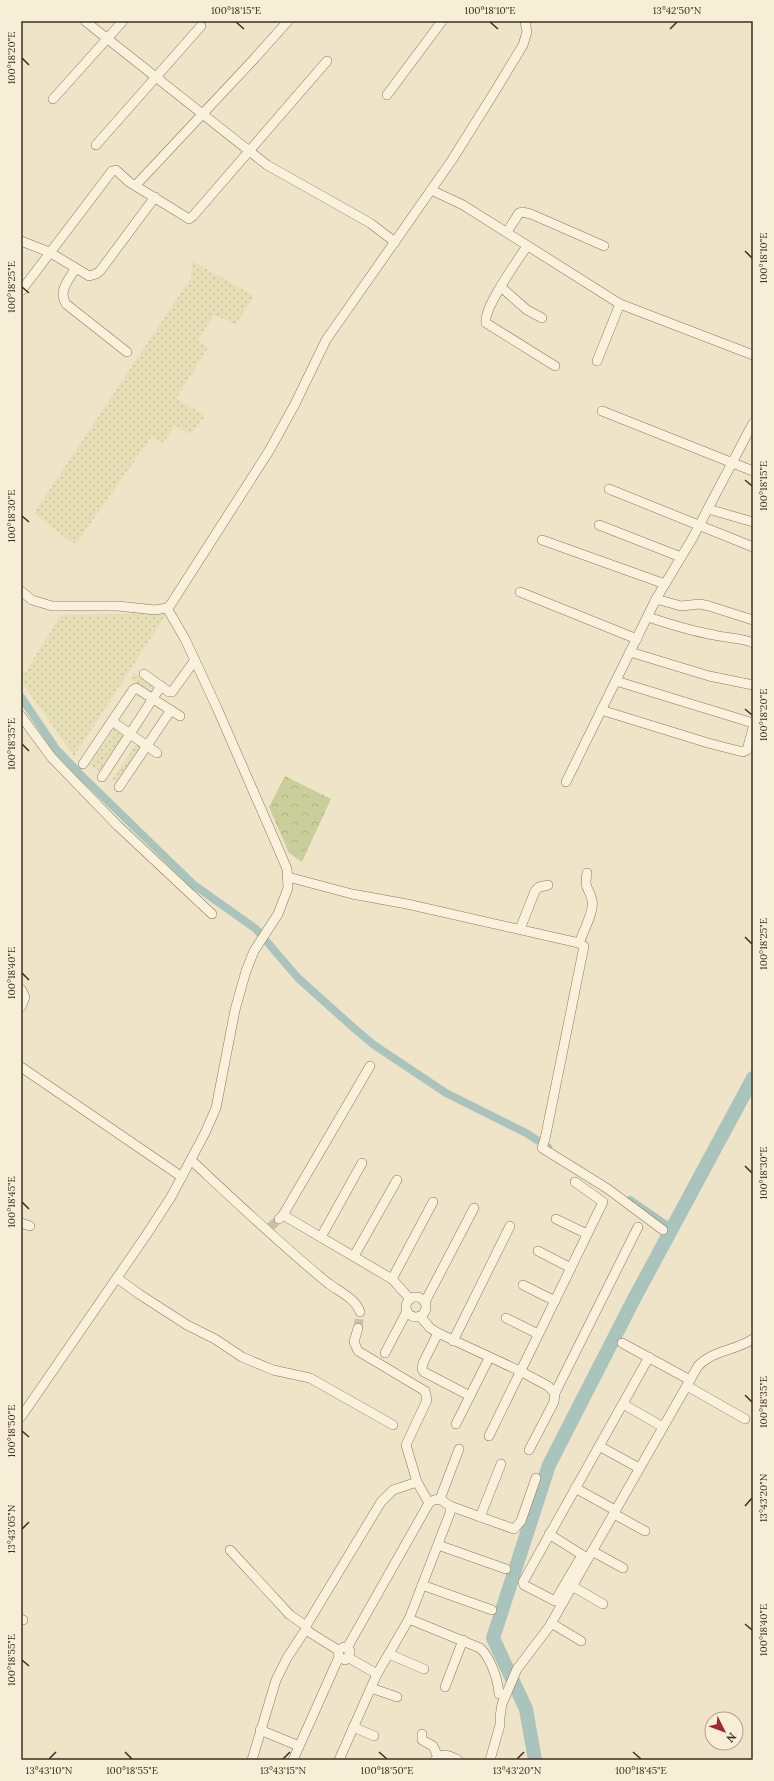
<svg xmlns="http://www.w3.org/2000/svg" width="774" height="1781" font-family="Lora,serif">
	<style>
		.farmland { fill: url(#farmland-dots) }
		.park { fill: url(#park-crowns) }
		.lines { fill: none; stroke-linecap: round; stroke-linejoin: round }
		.canal { stroke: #a9c4bc; stroke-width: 8 }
		.river { stroke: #a9c4bc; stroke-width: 14 }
		.minor-tunnel { stroke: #ccc0a6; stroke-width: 9; stroke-dasharray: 9 4.5; stroke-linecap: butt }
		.minor-casing { stroke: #8d765c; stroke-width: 10 }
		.minor { stroke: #faf1dc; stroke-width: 9 }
		.ticks { fill: none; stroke: #3d2e20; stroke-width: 1.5 }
		.neatline { fill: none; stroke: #3d2e20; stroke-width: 1.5 }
		.ticks-label { font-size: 10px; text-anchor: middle; fill: #3d2e20 }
	</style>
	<defs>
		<pattern id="farmland-dots" width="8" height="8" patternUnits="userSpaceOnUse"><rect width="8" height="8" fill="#e6deb5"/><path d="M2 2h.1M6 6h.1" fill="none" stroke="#c6bf9b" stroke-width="1.8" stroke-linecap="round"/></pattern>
		<pattern id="park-crowns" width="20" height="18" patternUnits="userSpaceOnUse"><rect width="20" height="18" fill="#c9cf9b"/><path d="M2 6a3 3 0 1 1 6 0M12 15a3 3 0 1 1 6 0" fill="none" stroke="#aeb285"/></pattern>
	</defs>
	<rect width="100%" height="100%" fill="#f0e4c8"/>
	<g class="farmland">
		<path d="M192,261l62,35 -18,28 -22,-9 -16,25 10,8 -32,50 29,18 -15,18 -15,-9 -12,18 -11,-7 -77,109 -41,-32 157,-235z"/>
		<path d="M167,613l-93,143 -53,-75v-7l4,-1 36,-58z"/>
		<path d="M134,673l24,15 -4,6 -24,-15z"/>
		<path d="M116,726l10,7 -27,38 -9,-6z"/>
		<path d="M138,741l6,4 -25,39 -7,-4z"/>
	</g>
	<path class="park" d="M285,776l46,23 -29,63 -13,-9 -20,-46z"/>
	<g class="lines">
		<g class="canal">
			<path d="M21,697l35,52 27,28 111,108 62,44 42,49 58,52 18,15 72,48 80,40 22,14"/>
			<path d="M630,1200l42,29"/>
		</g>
		<path class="river" d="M535,1760l-9,-51 -33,-71 56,-173 85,-166 119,-221"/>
		<g class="minor-tunnel">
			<path d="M270,1227l9,-8"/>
			<path d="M358,1328l2,-16"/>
		</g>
		<defs>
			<g id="minor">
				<path d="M85,21l182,144 103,58 25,19"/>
				<path d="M387,95l55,-74"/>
				<path d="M53,99l70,-78"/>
				<path d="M96,145l105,-119"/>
				<path d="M136,185l119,-127 33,-37"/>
				<path d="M431,190l32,15 157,99 133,51"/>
				<path d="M507,232l12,-19 3,-1 9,2 73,32"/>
				<path d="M21,241l28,11 40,24 7,-2 4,-3 55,-74"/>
				<path d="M527,246c-9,14 -44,62 -41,77l69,43"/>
				<path d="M75,269c-7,12 -17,22 -9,35l61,48"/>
				<path d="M501,287l26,23 15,8"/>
				<path d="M21,291l91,-120 4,-1 13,12 57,35 3,2 4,-3 134,-155"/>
				<path d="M597,361l23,-57"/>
				<path d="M602,411l151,60"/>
				<path d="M609,489l144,58"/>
				<path d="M708,509l45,13"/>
				<path d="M599,525l82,32"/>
				<path d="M542,540l123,44"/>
				<path d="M21,591l11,9 20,6h66l37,4 12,-2 4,-4 98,-153 26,-47 31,-64 126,-180 45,-72 26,-43 4,-13 -2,-11"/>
				<path d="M520,592l117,47"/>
				<path d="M656,599l25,7 19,-2 9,2 44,14"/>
				<path d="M648,617c21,7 43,14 66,18 11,3 30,3 39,8"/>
				<path d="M630,652l79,24 44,9"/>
				<path d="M144,674l25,18h3l23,-32"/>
				<path d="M616,681l137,42"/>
				<path d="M601,710l107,33 35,9 4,-2 6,-22"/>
				<path d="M21,716l31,42 66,68 94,88"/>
				<path d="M157,753l-45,-32 21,-31 3,-2 44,28"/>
				<path d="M83,764l29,-43"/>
				<path d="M102,777l59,-91"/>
				<path d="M566,782l90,-183 36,-60 61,-116"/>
				<path d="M119,787l52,-77"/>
				<path d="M288,877l64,17 55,10 172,39 5,3 -39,193 -3,9 66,41 55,41"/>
				<path d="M520,929l15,-38 4,-4 9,-2"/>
				<path d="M579,943c4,-11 16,-33 13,-43 -3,-14 -8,-9 -5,-27"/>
				<path d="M21,989l4,8 -4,10"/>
				<path d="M21,1067l161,110"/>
				<path d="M191,1160c45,42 90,85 138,124 11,8 27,15 31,28"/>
				<path d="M283,1215l109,64 18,20"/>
				<path d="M279,1219l4,-4 87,-149"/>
				<path d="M556,1219l31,15"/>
				<path d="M21,1223l9,3"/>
				<path d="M321,1237l41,-74"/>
				<path d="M538,1251l33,17"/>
				<path d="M354,1256l43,-76"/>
				<path d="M117,1278l22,16 48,31 28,14 27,18 31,13 37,8 83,47"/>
				<path d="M392,1279l41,-77"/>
				<path d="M523,1285l32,16"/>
				<circle cx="416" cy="1307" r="10"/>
				<path d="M425,1302l49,-94"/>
				<path d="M420,1316l10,12 8,5 82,38 28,15 7,7 -1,9 -25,48"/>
				<path d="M506,1318l32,16"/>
				<path d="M358,1328l-4,14 4,9 67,40 2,9 -21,45 11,37 12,21"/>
				<path d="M438,1333l-15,30 -1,6 2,3 46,24"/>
				<path d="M453,1341l57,-115"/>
				<path d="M622,1343l68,37"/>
				<path d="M385,1353l22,-42"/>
				<path d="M687,1386l58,33"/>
				<path d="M555,1393l83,-166"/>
				<path d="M623,1404l40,23"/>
				<path d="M21,1417l126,-183 24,-37 34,-64 11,-25 19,-98 11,-39 8,-20 24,-37 10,-26 -1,-19 -12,-28 -58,-133 -32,-69 -18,-31"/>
				<path d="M456,1424l33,-66"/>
				<path d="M489,1436l114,-234 -28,-20"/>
				<path d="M599,1446l40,22"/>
				<path d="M575,1488l40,22"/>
				<path d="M440,1499l19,-50"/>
				<path d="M450,1506l64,23 7,-8 15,-43"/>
				<path d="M614,1514l31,17"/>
				<path d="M480,1517l21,-53"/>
				<path d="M549,1534l38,24"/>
				<path d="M438,1545l68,24"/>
				<path d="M230,1550l60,65 16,11"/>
				<path d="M592,1551l31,17"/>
				<path d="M582,1555l-27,46 -31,-16 -1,-3 126,-225"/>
				<path d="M422,1585l70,25"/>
				<path d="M572,1586l31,18"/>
				<path d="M21,1619l2,1"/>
				<path d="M551,1623l30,18"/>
				<path d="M347,1648l82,-145 5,-3 6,-1 10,7v7l-41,106"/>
				<path d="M338,1650l-29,-18 -3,-3v-3l75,-124 12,-12 24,-8"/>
				<path d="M389,1654l35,15"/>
				<path d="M349,1658l28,16 32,-55 71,29c11,10 18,32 19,46"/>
				<path d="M445,1687l18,-47"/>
				<path d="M371,1688l26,9"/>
				<path d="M353,1727l21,9"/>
				<path d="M260,1730l39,16"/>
				<path d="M422,1734v6l11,6 5,11"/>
				<path d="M252,1760l24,-80 11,-22 19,-29"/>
				<path d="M293,1760l46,-103 -1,-7 6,-3 6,4v3l-5,6 -6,-3"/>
				<path d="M339,1760l38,-86"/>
				<path d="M435,1760c6,-8 16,-4 23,0"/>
				<path d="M490,1760l10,-35v-8l2,-13 15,-35 32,-42 149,-261c15,-16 37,-15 55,-27"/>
			</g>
		</defs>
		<use href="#minor" class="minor-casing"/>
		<use href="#minor" class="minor"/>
	</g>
	<path class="ticks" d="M236,22l8,7M490,22l8,7M670,29l7,-7M22,58l7,7M745,251l7,7M22,287l7,6M745,480l7,6M22,516l7,6M745,709l7,6M22,744l7,7M745,937l7,7M22,973l7,7M745,1166l7,7M22,1202l7,7M745,1395l7,7M22,1431l7,6M745,1506l7,-8M22,1529l7,-7M745,1624l7,6M22,1660l7,6M125,1752l7,7M379,1752l8,7M633,1752l8,7M49,1759l7,-7M283,1759l7,-7M517,1759l7,-7"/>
	<rect width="774" height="1781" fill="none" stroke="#f7eed8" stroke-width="44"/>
	<g transform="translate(724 1731) rotate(132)"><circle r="19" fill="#f7eed8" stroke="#ada18e"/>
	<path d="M0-3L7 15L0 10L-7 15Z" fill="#9e2a2b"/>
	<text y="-6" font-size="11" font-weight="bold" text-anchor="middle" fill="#3d2e20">N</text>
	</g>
	<rect x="22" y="22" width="730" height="1737" class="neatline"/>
	<g class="ticks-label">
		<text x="236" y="14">100°18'15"E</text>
		<text x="490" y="14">100°18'10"E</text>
		<text x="677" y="14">13°42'50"N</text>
		<text transform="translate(11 58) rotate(-90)" y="4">100°18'20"E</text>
		<text transform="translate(763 258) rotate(-90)" y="4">100°18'10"E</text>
		<text transform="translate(11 287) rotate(-90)" y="4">100°18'25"E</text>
		<text transform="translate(763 486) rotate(-90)" y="4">100°18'15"E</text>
		<text transform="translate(11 516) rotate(-90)" y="4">100°18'30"E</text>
		<text transform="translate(763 715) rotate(-90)" y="4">100°18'20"E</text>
		<text transform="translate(11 744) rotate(-90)" y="4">100°18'35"E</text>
		<text transform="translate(763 944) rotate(-90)" y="4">100°18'25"E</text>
		<text transform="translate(11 973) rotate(-90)" y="4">100°18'40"E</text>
		<text transform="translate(763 1173) rotate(-90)" y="4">100°18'30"E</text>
		<text transform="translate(11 1202) rotate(-90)" y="4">100°18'45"E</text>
		<text transform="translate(763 1402) rotate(-90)" y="4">100°18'35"E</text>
		<text transform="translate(11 1431) rotate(-90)" y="4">100°18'50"E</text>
		<text transform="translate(763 1498) rotate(-90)" y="4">13°43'20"N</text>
		<text transform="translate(11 1529) rotate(-90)" y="4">13°43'05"N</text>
		<text transform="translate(763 1630) rotate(-90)" y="4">100°18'40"E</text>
		<text transform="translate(11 1660) rotate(-90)" y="4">100°18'55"E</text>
		<text x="49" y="1774">13°43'10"N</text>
		<text x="132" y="1774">100°18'55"E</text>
		<text x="283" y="1774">13°43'15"N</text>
		<text x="387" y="1774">100°18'50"E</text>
		<text x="517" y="1774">13°43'20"N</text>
		<text x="641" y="1774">100°18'45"E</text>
	</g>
</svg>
